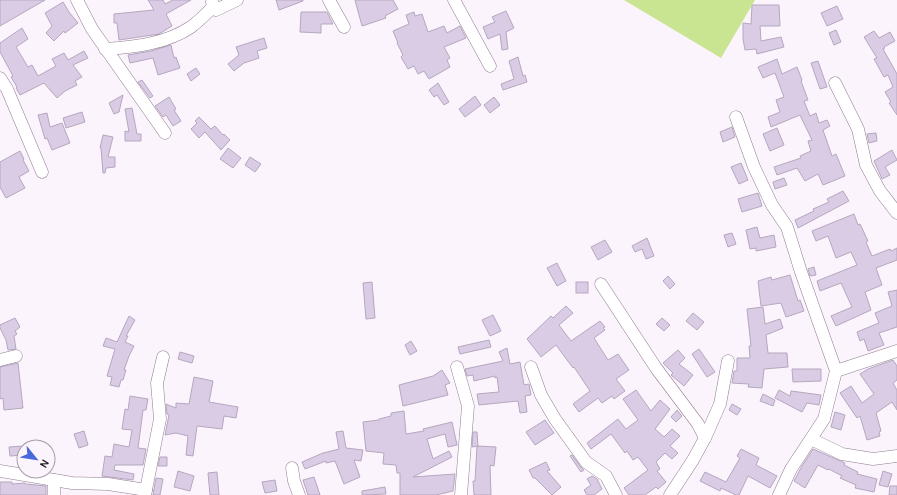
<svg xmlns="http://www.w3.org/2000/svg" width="897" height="495" font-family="Karla,sans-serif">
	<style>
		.green { fill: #cae592 }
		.building { fill: #dacce5; stroke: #b4a7bf }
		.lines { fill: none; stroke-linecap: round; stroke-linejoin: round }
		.minor-casing { stroke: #8f7b8f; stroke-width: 13 }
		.minor { stroke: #fff; stroke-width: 12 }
	</style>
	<rect width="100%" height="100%" fill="#fcf4fc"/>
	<path class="green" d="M624,0h131l-34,58z"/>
	<g class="building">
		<path d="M0,0h45l-45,26z"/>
		<path d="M148,0h15l2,4 8,-4h18l-25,14 6,12 -13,8 -40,6 -2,-17h-3v-9l40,-4z"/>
		<path d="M276,0h27v1l-24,9z"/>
		<path d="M355,0h38l5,9 -13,7 1,2 -24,8z"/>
		<path d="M63,2l6,10 9,11 -13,10 -1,-2 -10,10 -8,-8 6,-7 -7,-13z"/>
		<path d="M752,5h27l1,21h-20l1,15 20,-4 3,10 -27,7 -1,-5 -11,1 -2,-11v-16l8,1z"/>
		<path d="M837,6l6,13 -16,7 -6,-13z"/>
		<path d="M506,11l8,17 -8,4 2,17 -6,1 -2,-16 -12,5 -5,-12 12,-5 -3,-5z"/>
		<path d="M301,12h26l6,12h-12v9l-21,-1z"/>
		<path d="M414,12l1,4 7,-2 6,18 16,-6 3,7 13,-7 6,12 -22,9 6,11 -3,2 3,7 -21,12 -5,-8 -6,3 -4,-8 -6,3 -7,-12 2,-2 -6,-12h1l-5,-12 16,-7 -3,-9z"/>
		<path d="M22,28l6,11 -12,8 12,20 4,-2 6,11 18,-10 -4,-7 12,-6 4,7 16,-9 4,7 -15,7 9,12 -7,4 2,4 -12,6 -8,7 -13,-15 -24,12 -4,-7 1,-1 -6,-10 2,-1 -13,-24v-9z"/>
		<path d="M836,30l5,12 -7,3 -5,-12z"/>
		<path d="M874,31l5,7 11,-6 5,9 -11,6 1,1 -2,1 14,25v41l-8,-12 2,-1 -6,-10 8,-5 -5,-12 -4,2 -10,-18 3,-1 -13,-21z"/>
		<path d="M264,38l3,10 -10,3 2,7 -15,5 -10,8 -6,-7 11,-9 -3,-8z"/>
		<path d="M171,45l3,13 2,-1 4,11 -22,7 -5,-17 -23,5 -2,-8 23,-4z"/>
		<path d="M518,57l5,19 2,-1 2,7 -24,8 -2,-6 13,-5 -5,-18z"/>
		<path d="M777,59l5,15 15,-7 5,13 -1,1 7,19 -4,1 6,15 6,-3 3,10 8,-3 3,6 -7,4 9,26 4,-2 9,22 -22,9 -5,-11 -13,7 -8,-13 -20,7 -3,-8 27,-9 -1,-2 11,-5 -3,-10 4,-1 -12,-25 -29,12 -3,-10 12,-5 -4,-12 8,-3 -9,-24 -12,5 -5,-11z"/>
		<path d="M818,61l9,26 -7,2 -9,-26z"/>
		<path d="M196,68l4,6 -9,7 -4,-7z"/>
		<path d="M142,80l11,16 -3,2 -12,-16z"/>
		<path d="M438,83l11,19 -5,3 -7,-10 -3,2 -5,-7z"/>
		<path d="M123,95l-4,17 -5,2 -5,-11z"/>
		<path d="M475,96l6,9 -16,12 -6,-8z"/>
		<path d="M169,97l7,12 -2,1 7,11 -8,5 -7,-11 -3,2 -8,-11z"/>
		<path d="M494,97l6,8 -10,8 -6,-8z"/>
		<path d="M132,108l5,26h4v7h-16v-10l4,1 -4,-23z"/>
		<path d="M82,112l3,10 -19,6 -3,-10z"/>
		<path d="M47,113l3,14 12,-4 8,20 -18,7 -5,-12 -2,1 -7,-24z"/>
		<path d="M199,117l12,12 4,-3 8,9 1,-1 6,6 -9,10 -16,-18 -6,6 -8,-9 6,-6 -2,-2z"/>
		<path d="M732,127l3,10 -12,5 -3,-10z"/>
		<path d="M777,128l7,17 -14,6 -7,-17z"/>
		<path d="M876,133l1,8 -8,2 -2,-9z"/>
		<path d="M103,135l10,2 -5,20h7v10l-9,1 -1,5h-2l-2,-25h-1z"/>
		<path d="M228,148l13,10 -8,10 -13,-9z"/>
		<path d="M892,150l5,10 -12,7 5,8 -8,4 -8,-18z"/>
		<path d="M20,151l4,8 -1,1 6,11 -10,6 6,11 -19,10 -6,-11v-25z"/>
		<path d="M250,157l11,7 -6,8 -10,-7z"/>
		<path d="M741,163l7,17 -9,4 -8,-17z"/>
		<path d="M784,178l3,7 -12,4 -2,-7z"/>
		<path d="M843,191l6,10 -51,27 -3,-8 19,-9 -1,-2 16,-7 -2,-3z"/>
		<path d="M758,193l4,13 -20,6 -4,-13z"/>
		<path d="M854,214l4,11 2,-1 8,17 -2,1 6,14 18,-7 1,2 6,-3v12l-21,8 6,17 -17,7 6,18 -35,16 -5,-10 21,-9 -11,-24 -21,8 -3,-10 40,-16 -6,-13 -15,6 -8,-22 -12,5 -4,-10z"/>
		<path d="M757,227l3,11 14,-3 2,12 -20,4v-3l-6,1 -4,-19z"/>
		<path d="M732,233l4,11 -8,3 -4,-12z"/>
		<path d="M647,238l7,18 -8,3 -4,-10 -7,3 -3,-6z"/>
		<path d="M605,240l7,12 -14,8 -7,-13z"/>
		<path d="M557,263l9,18 -9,5 -10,-18z"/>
		<path d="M814,267l2,8 -6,1 -2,-7z"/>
		<path d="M790,275l8,26 2,-1 4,11 -18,6 -5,-14 -20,3 -3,-25 13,-4 1,3z"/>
		<path d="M668,276l7,8 -5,5 -7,-8z"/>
		<path d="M372,282l3,36 -9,1 -3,-36z"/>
		<rect x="576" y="282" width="12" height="11"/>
		<path d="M897,290v37l-18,6 5,12 -16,6 -4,-12 -4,2 -3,-9 22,-9 -4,-10 17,-7 -4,-14z"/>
		<path d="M566,306l7,7 -14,12 12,16 29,-20 5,6 -2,1 2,2 -11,8 14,22 10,-6 11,16 -13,9 9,12 -11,8 -2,-3 -10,7 -4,-5 -19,14 -6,-8 17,-13 -16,-24 -1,1 -17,-23 -15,12 -14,-18 24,-23 2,2z"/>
		<path d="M763,307l2,17 15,-5 3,9 -17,7 2,18h19l1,14 -24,2 -2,19 -14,-1 1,-3 -17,-1 2,-12h3v-13h13l-1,-12h2l-4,-37z"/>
		<path d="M693,313l11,9 -7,8 -11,-9z"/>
		<path d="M493,315l8,16 -11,5 -8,-16z"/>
		<path d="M129,316l6,4 -9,16h2l-3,6 9,4 -5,10 -5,14h2l-3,10h-2l-2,7 -9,-2 2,-8 -5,-1 8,-27 -12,-3 3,-8 11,4z"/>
		<path d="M15,318l5,9 -5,4 2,3 -3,2 2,13 -8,1 -2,-10 -6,-12v-3z"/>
		<path d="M662,318l8,7 -6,6 -8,-7z"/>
		<path d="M489,340l2,7 -31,7 -2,-7z"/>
		<path d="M411,341l6,10 -7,4 -5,-10z"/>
		<path d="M507,348l3,16 10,-2 4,23 5,-1 2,11 -6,1 2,16 -7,1 -2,-12 -39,4 -2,-11 22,-2 -2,-15 -2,1v-2l-21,5 -1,-6 -6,1 -2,-7 38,-8 -4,-9z"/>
		<path d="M699,349l16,23 -8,5 -15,-23z"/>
		<path d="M678,350l7,8 -6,6 14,11 -9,11 -13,-11 2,-2 -10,-10z"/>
		<path d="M180,352l14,4 -2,7 -14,-4z"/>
		<path d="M893,360l4,6v14l-4,3 4,7v20l-5,-8 -16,11 5,18 -2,1 1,4 -13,4 -7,-24 -3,2 -17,-25 11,-7 11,17 12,-9 -14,-20 8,-5z"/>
		<path d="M18,363l5,45 -19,2 -1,-12 -3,1v-32z"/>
		<path d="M792,369h29v12l-28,1z"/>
		<path d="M442,370l8,13 -5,2 3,10 -45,11 -4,-21 34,-9z"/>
		<path d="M194,377l19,4 -4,21 29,5 -2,11 -12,-2 -2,13 -25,-3 -4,30 -7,-1 2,-19 -12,-3 -11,2 4,-20 -2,-1 -1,-10 10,4v-5l13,1z"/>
		<path d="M636,390l15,21 9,-11 10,9 -15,20 9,8 8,-8 8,7 -10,10 8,7 -6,6 -7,-6 -9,9 4,7 -3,2 9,11 -8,7 -2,-2 -11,8h-16l-5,-7 24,-18 -10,-13 -5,3 -6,-9 -2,2 -14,-19 -20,15 -4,-6 31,-24 8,10 12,-9 -15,-21z"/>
		<path d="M779,390l11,6 1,-5 30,4 -2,10 -12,-2 -5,9 -27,-14z"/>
		<path d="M763,394l12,6 -2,6 -13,-5z"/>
		<path d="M130,396l18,3 -2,11h-3l-5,38 8,1 -3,16h-28l-1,5 20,4 -1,6 -31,-4 3,-20 7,1 2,-13 15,3 3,-17 -10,-1 3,-20 3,1z"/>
		<path d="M732,404l9,5 -4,6 -8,-5z"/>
		<path d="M677,410l5,6 -6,6 -5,-5z"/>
		<path d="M404,411l2,23 18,-3 -1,-2 29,-7 5,23 -9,2 -3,-13 -18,5 6,20 16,-8 3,6 -39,20 42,-3 -2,17 -17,4h-36v-22h-3l-1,-8 -13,-1 1,-11 -18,-2 -3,-29 16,-2v-1l12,-3v-3z"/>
		<path d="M835,412l10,3 -4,15 -10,-3z"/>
		<path d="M545,420l9,13 -19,12 -9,-13z"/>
		<path d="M84,431l4,14 -9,3 -5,-14z"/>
		<path d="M343,431l3,17 17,2 -2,11 -7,-1 6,17 -16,7 -9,-23 -9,2v-2l-21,8 -3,-7 21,-9 16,-4 -3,-17z"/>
		<path d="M473,432h4l1,14 -6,1z"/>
		<path d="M24,446v9l-14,1 -1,-9z"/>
		<path d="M477,446l19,1 -2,19 -4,-1 1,30h-17l-1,-14h2z"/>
		<path d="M741,449l18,9 -3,7 21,11 -7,12 -22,-12 -9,19h-3l-15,-7 -1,3 -20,-10 5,-9 21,10 14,-24 -3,-2z"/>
		<path d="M813,449l32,14 -1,2 14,7 -1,2 20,5 -3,13 -19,-4 1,-3 -16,-7 2,-2 -13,-7 -1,1 -10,-5 -13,23 -11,-7 8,-15z"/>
		<path d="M572,455l8,11 4,4 -3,2 -11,-16z"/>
		<path d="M160,457h7v9h-9z"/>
		<path d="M546,462l4,8 -3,1 14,16 -9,8 -17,-17h-2l-4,-8z"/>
		<path d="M178,471l16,5 -4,15 -16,-4z"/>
		<path d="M883,471l9,3 -4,13 -9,-2z"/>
		<path d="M217,472l2,23h-9l-2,-22z"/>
		<path d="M592,476l5,3 5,10 -8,6h-7l-3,-5 7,-5 -4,-6z"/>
		<path d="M314,477l6,18h-12l-5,-15z"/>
		<path d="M156,478l7,1 -3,16h-7z"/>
		<path d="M275,480l2,11 -12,2 -3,-11z"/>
		<path d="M0,482h12v2l13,-1 1,1 20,2v9h-46z"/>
		<path d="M890,486h7v9h-8z"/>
		<path d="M385,487l1,7 -24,1v-4z"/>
	</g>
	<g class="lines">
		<defs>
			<g id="minor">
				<path d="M77,0l15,29 73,104"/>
				<path d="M329,0l15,27"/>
				<path d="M454,0l36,66"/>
				<path d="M212,2l4,8 21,-10"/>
				<path d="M105,49c29,-2 61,-5 86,-22 8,-6 16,-14 23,-21"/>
				<path d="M0,78l7,11 35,83"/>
				<path d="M835,83l23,46 8,36 14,26 17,22"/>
				<path d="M736,117l18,50 18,38 15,22 14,45 35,99 -12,48 -33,50 -12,26"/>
				<path d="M601,284l55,84 42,56 7,14"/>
				<path d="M0,360l16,-4"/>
				<path d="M457,367l11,39 -7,89"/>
				<path d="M531,367l10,28 14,24 31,43 20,14 10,19"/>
				<path d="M836,371l61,-20"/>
				<path d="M811,439l31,15 31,5 24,-3"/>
				<path d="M292,468l2,13 5,14"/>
				<path d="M0,471l72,12 36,1 38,6"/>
				<path d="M54,495v-15"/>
				<path d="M145,495l15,-76 -3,-36 6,-26"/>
				<path d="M670,495l23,-35 12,-22 15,-34 8,-43"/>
			</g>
		</defs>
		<use href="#minor" class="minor-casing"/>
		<use href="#minor" class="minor"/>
	</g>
	<g transform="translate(36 459) rotate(120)"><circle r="19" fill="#fcf4fc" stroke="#a59da5"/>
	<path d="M0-3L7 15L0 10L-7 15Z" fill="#4968dc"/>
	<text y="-6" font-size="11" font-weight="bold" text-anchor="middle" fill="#221a22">N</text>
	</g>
</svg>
